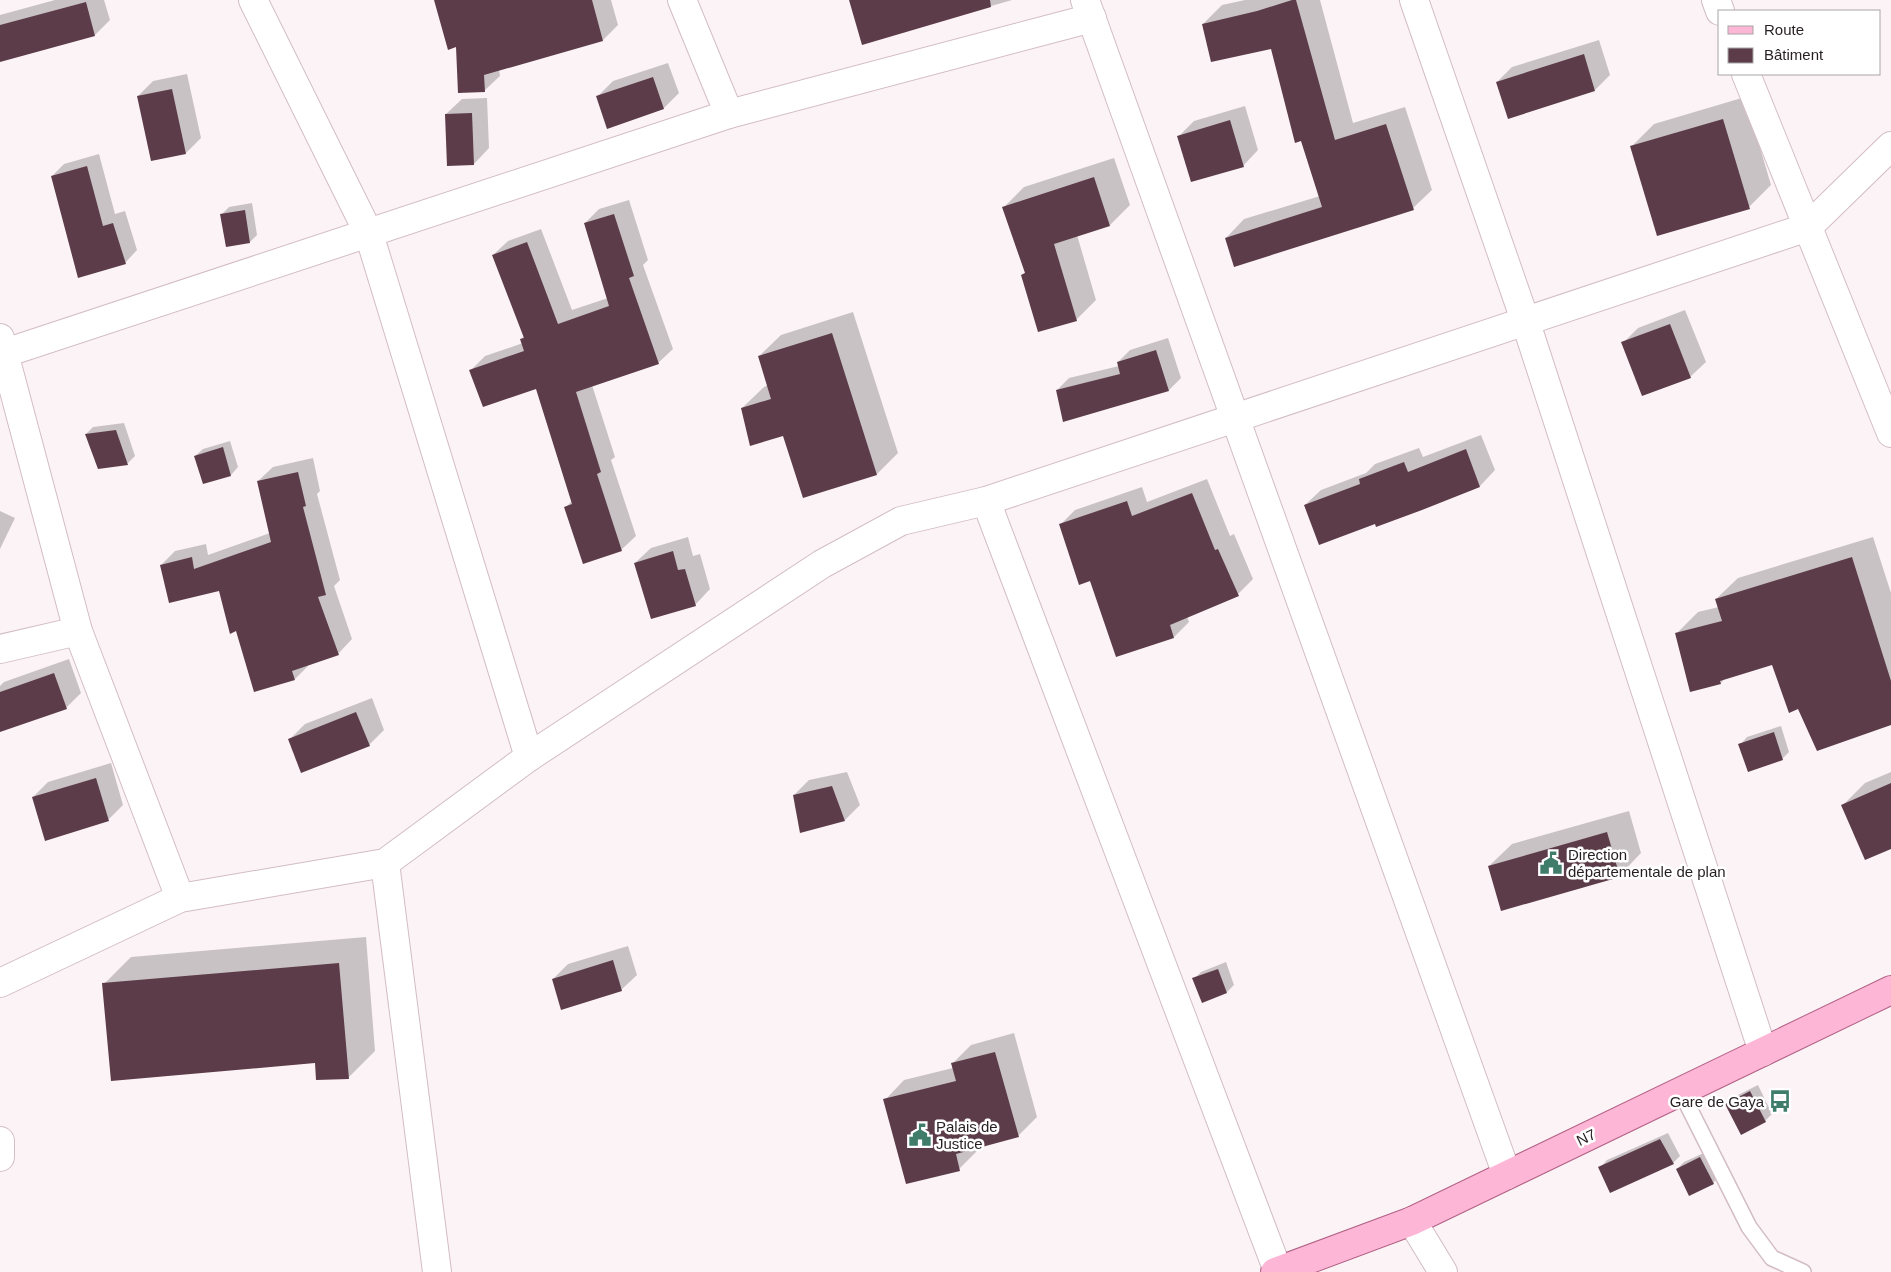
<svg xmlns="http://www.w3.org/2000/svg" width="1891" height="1272" font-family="Helvetica,sans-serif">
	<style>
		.shadow { fill: #0003 }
		.building { fill: #5c3c49 }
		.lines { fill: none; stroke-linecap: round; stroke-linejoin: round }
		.lane-casing { stroke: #d3bdc5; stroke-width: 18 }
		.street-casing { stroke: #d3bdc5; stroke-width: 30 }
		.primary-casing { stroke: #b26285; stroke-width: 30 }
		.lane { stroke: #fff; stroke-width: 15 }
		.street { stroke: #fff; stroke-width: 28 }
		.primary { stroke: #feb6d6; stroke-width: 28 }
		.labels { text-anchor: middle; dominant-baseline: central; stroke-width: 5; stroke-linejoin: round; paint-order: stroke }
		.poi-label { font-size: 15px; fill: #261e21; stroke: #fff; text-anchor: start }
		.street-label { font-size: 15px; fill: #261e21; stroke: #fff }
	</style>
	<rect width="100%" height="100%" fill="#fcf3f6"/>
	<g class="shadow">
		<path d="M55,0h49l6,20 -15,15 -95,25v-45z"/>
		<path d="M435,0h176l7,25 -15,15 -104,29 1,7 -16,15z"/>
		<path d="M850,0h162l-149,43z"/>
		<path d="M1245,0h75l33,123 52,-16 27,83 -19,18 -187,30 18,-19 76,-23 -48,-149 -69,-23 19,-19z"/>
		<path d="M1599,40l11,35 -15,15 -98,-8 15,-15z"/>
		<path d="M668,63l11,30 -15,15 -66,-12 15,-15z"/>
		<path d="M187,74l14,64 -15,15 -34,7 -14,-64 15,-15z"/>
		<path d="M1745,97l26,88 -22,22 -117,-61 22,-22z"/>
		<path d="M487,98l2,50 -15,16 -28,-50 16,-15z"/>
		<path d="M1245,106l13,44 -15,16 -64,-30 15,-15z"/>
		<path d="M99,154l16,60 10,-3 12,39 -12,13 -46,14 -27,-101 12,-12z"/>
		<path d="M1114,158l16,47 -20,20 -33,10 19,65 -20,20 -54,-45 4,-3 -22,-65 20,-20z"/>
		<path d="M629,200l19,60 -5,5 30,84 -15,14 -66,22 23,72 -4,3 25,76 -15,14 -55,-43 6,-6 -35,-114 -66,-17 14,-14 38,-13 -2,-4 3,-3 -31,-81 15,-14 33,-12 31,81 36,-12 -23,-75 14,-14z"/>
		<path d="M252,203l5,32 -7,7 -28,-28 7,-7z"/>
		<path d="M1685,310l21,52 -16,15 -47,18 -20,-52 15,-15z"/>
		<path d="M853,312l45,141 -21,21 -74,23 -19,-62 -42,-27 22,-21 4,-2 -9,-29 22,-21z"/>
		<path d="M1168,338l13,40 -12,12h-112l12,-12 50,-12 -1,-4 12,-12z"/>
		<path d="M124,423l11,33 -7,7 -29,4 -13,-33 7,-7z"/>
		<path d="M1481,435l14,35 -15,16 -58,23 -46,14 -71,-18 16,-15 45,-17 9,-9 44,-16 4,9z"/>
		<path d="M230,441l8,26 -7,8 -28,8 -8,-27 8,-7z"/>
		<path d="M313,458l7,33 -3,3 23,86 -6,6 18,53 -14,15 -29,11 -14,14 -59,-50 -16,-39 -59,-25 14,-14 31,-7 2,11 62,-22 -12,-52 15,-14z"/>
		<path d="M1207,479l23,57 4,-2 19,45 -15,15 -51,22 2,6 -15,15 -57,18 -26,-76 -31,-54 15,-15 67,-23 5,15z"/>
		<path d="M0,511l15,7 -15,31z"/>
		<path d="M688,537l5,19 7,-2 10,35 -15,16 -60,-42 16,-15z"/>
		<path d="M1873,537l18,56v130l-92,-15 -26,-45 -47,14 -5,6 -45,-49 22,-22 21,-5 -3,-8 22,-21z"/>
		<path d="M69,659l12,34 -15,15 -66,21v-43l4,-4z"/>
		<path d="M372,698l12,32 -15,15 -79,-6 15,-15z"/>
		<path d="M1781,726l8,26 -7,7 -42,-14 7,-8z"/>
		<path d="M111,763l12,42 -15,15 -75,-23 15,-15z"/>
		<path d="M847,772l13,33 -15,15 -51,-25 15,-15z"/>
		<path d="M1891,772v76l-49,-42 23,-23z"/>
		<path d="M1629,811l12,42 -22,23 -130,-10 23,-22z"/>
		<path d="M366,937l9,114 -27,27 -32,-16 -212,-78 27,-27z"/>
		<path d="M628,946l9,29 -16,15 -68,-11 15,-15z"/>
		<path d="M1226,962l8,23 -7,7 -33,-13 7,-7z"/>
		<path d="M1014,1033l23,84 -19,19 -41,11 1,3 -19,19 -74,-69 19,-20 49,-12 -1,-4 19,-19z"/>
		<path d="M1758,1085l14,29 -7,7 -38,-17 7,-7z"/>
		<path d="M1668,1133l12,23 -7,7 -73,5 7,-8z"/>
		<path d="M1708,1151l12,25 -7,7 -36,-14 7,-7z"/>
	</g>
	<g class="building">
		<path d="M434,0h158l11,41 -119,34 1,17 -27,1 -2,-46 -8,3z"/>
		<path d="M849,0h141l1,7 -129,38z"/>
		<path d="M1292,0h4l39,140 51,-16 28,86 -180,57 -9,-29 97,-31 -21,-66 -6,2 -24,-94 -60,13 -9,-38 55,-13z"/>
		<path d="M86,2l9,34 -95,26v-37z"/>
		<path d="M1584,54l11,37 -87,28 -12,-37z"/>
		<path d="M653,77l11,32 -57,20 -11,-33z"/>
		<path d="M172,89l14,65 -35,7 -14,-65z"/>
		<path d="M472,113l2,52 -27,1 -2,-52z"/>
		<path d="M1723,119l27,90 -93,27 -27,-90z"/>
		<path d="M1230,120l14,47 -53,15 -14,-46z"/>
		<path d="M87,166l16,60 10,-3 13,41 -48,14 -27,-102z"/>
		<path d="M1094,177l16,49 -56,18 23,77 -39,11 -17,-57 4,-2 -23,-66z"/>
		<path d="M245,210l5,33 -24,4 -6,-33z"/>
		<path d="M614,214l20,62 -5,2 30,86 -83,28 25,80 -4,2 25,77 -39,13 -19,-57 8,-3 -36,-115 -53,18 -14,-37 55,-19 -4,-12 4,-1 -32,-83 35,-13 31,82 51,-18 -25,-83z"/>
		<path d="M1670,324l21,54 -49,18 -21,-54z"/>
		<path d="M832,333l45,142 -74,23 -20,-62 -33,10 -9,-38 30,-9 -13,-43z"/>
		<path d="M1156,350l13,41 -106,31 -7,-32 64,-16 -3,-12z"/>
		<path d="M116,430l12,35 -30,4 -13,-35z"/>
		<path d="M223,447l8,29 -28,8 -9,-28z"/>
		<path d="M1466,449l14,38 -58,23 -46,17 -1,-3 -56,21 -15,-40 56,-21 -1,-5 45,-17 4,10z"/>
		<path d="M298,472l8,34 -3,1 23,88 -8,2 21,58 -47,16 3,9 -41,12 -18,-61 -6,3 -11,-43 -50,12 -9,-38 32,-8 2,12 77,-27 -14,-61z"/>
		<path d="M1192,493l23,57 3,-1 21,47 -69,29 4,13 -58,19 -26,-76 -11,4 -20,-61 68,-23 5,15z"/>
		<path d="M673,551l5,19 7,-1 11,37 -45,13 -17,-56z"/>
		<path d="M1852,557l39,124v44l-74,26 -19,-42 -9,4 -17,-48 -52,16 1,3 -31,8 -15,-59 47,-12 -7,-22z"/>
		<path d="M54,673l13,36 -67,23v-40z"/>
		<path d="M356,712l14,34 -69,27 -13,-34z"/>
		<path d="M1774,732l9,28 -35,12 -10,-28z"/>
		<path d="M96,778l13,43 -64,20 -13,-44z"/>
		<path d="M1891,783v66l-26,11 -24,-55z"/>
		<path d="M832,786l13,35 -45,12 -7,-38z"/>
		<path d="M1607,832l13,45 -119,34 -13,-45z"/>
		<path d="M613,960l9,31 -61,19 -9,-31z"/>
		<path d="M339,963l10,116 -33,1 -1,-17 -204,18 -9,-98z"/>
		<path d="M1218,969l9,24 -25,10 -10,-25z"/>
		<path d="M995,1052l24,85 -63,17 4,17 -54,13 -23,-85 73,-18 -5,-18z"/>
		<path d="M1750,1091l16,31 -25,13 -16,-31z"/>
		<path d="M1660,1139l14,25 -64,29 -12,-26z"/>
		<path d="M1700,1157l14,27 -25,12 -13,-27z"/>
	</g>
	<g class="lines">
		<defs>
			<path id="lane" d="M1681,1092l68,135 23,31 31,14"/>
			<g id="street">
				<path d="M253,0l116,234 160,523"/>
				<path d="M682,0l47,114"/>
				<path d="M1085,0l422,1175"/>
				<path d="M1414,0l112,323 237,729"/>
				<path d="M1716,0l4,11"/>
				<path d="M1746,74l145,359"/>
				<path d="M0,338l78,293 102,267"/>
				<path d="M5,353l724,-239 363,-96"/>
				<path d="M986,501l292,770"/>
				<path d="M0,649l78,-18"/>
				<path d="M385,863l52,409"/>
				<path d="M0,983l180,-85 205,-35 144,-106 293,-193 79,-43 85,-20 822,-274 83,-81"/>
				<path d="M0,1141v16"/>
				<path d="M1412,1221l31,51"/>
			</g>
			<path id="primary" d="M1275,1272l137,-51 479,-231"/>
		</defs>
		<use href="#lane" class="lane-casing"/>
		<use href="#street" class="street-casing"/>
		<use href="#primary" class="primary-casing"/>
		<use href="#lane" class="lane"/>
		<use href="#street" class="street"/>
		<use href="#primary" class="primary"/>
	</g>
	<defs>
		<symbol id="civic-bare" viewBox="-9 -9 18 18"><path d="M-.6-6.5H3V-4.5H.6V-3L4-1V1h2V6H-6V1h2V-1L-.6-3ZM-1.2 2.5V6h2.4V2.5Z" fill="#3f7d6a" stroke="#fff" stroke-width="2.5" paint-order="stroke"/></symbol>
		<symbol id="bus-bare" viewBox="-9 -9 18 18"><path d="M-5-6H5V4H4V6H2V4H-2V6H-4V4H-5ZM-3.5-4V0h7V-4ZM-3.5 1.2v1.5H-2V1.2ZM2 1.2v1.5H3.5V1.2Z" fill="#3f7d6a" stroke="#fff" stroke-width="2.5" paint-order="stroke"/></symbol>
	</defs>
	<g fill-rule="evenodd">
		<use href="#civic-bare" x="1535" y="847" width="32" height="32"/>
		<use href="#bus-bare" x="1764" y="1085" width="32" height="32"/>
		<use href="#civic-bare" x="904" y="1119" width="32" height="32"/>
	</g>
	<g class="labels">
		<g class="poi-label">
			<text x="1568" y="854">Direction<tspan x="1568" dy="17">départementale de plan</tspan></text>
			<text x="1764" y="1101" text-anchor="end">Gare de Gaya</text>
			<text x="936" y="1126">Palais de<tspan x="936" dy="17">Justice</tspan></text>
		</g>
		<g class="street-label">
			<text transform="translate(1586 1137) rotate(-26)">N7</text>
		</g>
	</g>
	<rect x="1718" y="10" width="162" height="65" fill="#ffffff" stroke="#a8a5a6"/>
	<rect x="1728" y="26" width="25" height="8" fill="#feb6d6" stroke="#a8a5a6"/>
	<text x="1764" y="35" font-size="15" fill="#261e21">Route</text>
	<rect x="1728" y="48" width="25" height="15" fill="#5c3c49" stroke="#a8a5a6"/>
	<text x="1764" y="60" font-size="15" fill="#261e21">Bâtiment</text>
</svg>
